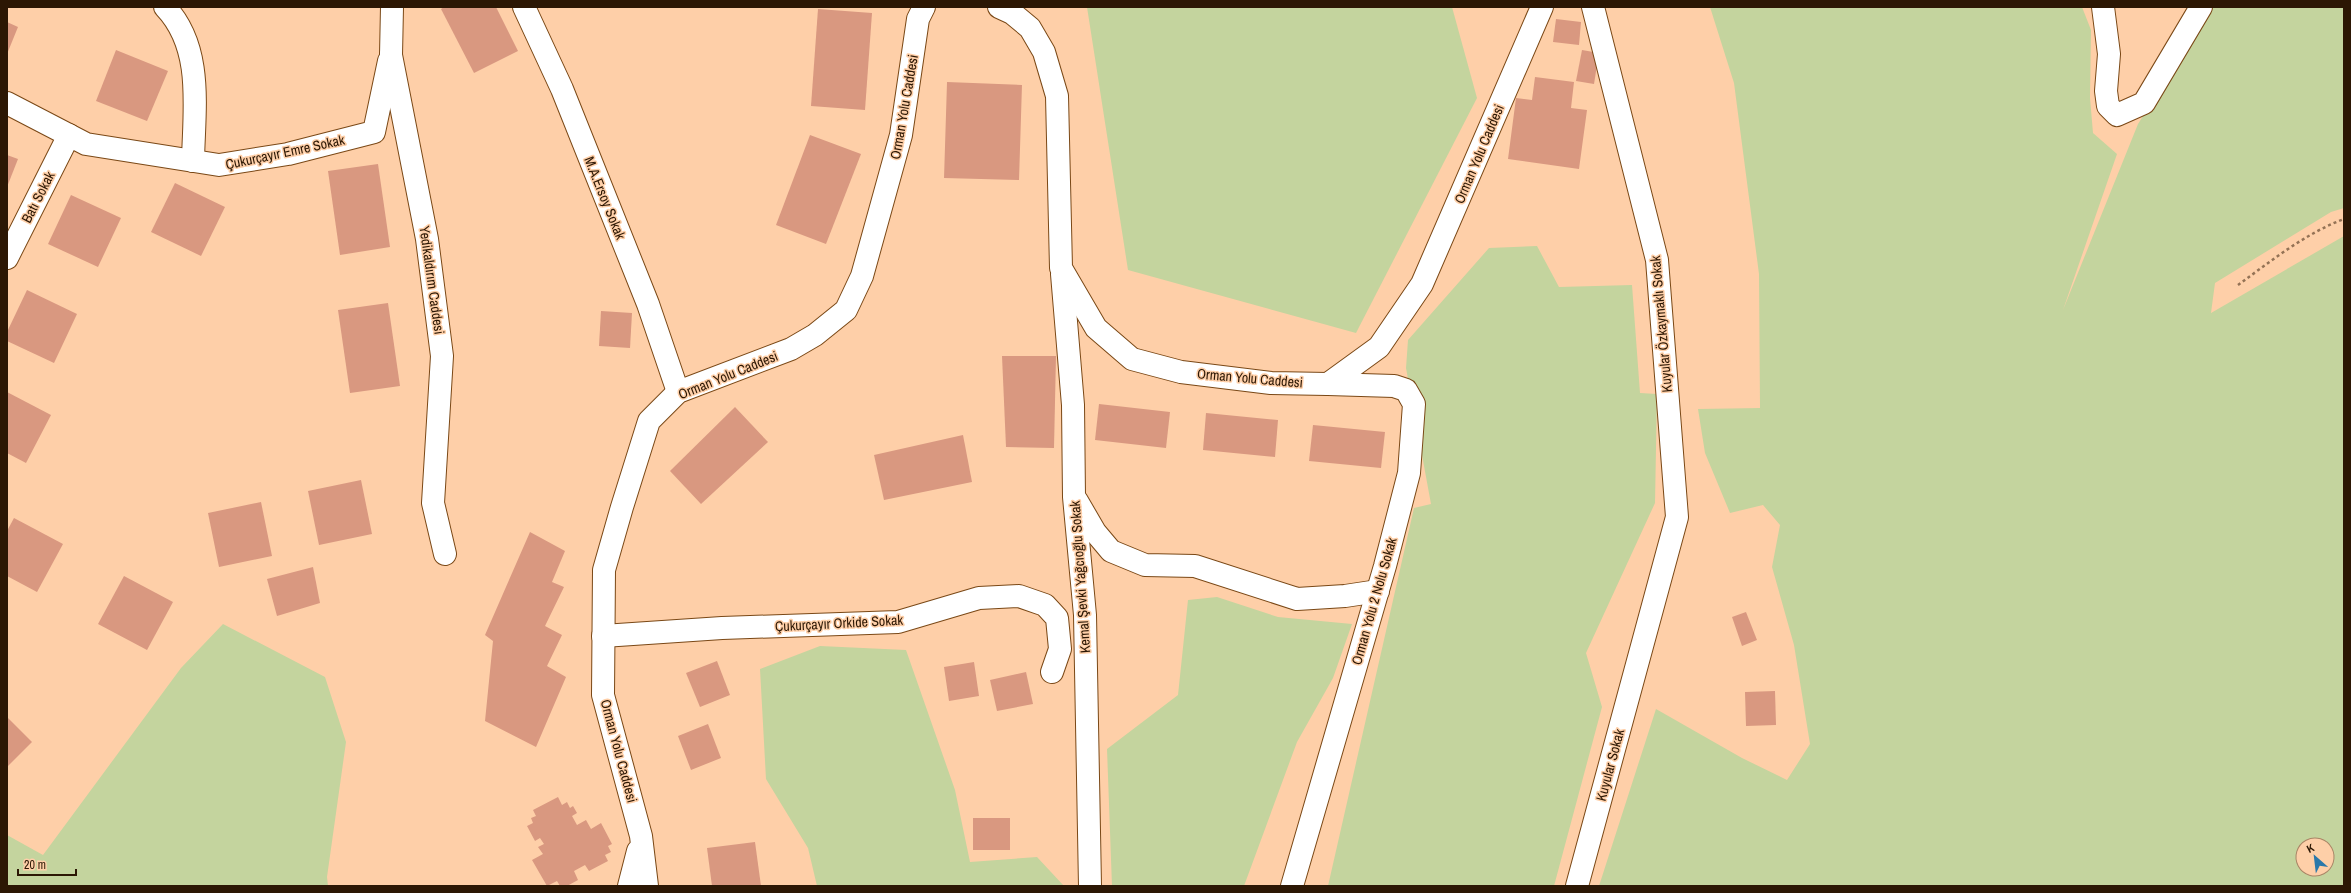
<svg xmlns="http://www.w3.org/2000/svg" width="2351" height="893" font-family="'Archivo Narrow',sans-serif">
	<style>
		.green { fill: #c4d49e; fill-rule: evenodd }
		.building { fill: #d99880 }
		.lines { fill: none; stroke-linecap: round; stroke-linejoin: round }
		.minor-casing { stroke: #7a4816; stroke-width: 24 }
		.tertiary-casing { stroke: #7a4816; stroke-width: 24 }
		.path { stroke: #947255; stroke-width: 2.5; stroke-dasharray: 3 3; stroke-linecap: butt }
		.minor { stroke: #fff; stroke-width: 22 }
		.tertiary { stroke: #fff; stroke-width: 22 }
		.labels { text-anchor: middle; dominant-baseline: central; stroke-width: 3; stroke-linejoin: round; paint-order: stroke }
		.street-label { font-size: 14px; fill: #2c1704; stroke: #fecfa8 }
	</style>
	<rect width="100%" height="100%" fill="#fecfa8"/>
	<g class="green">
		<path d="M1087,7h365l25,91 -121,235 -228,-63z"/>
		<path d="M1710,7h372l9,23 -1,68 3,35 24,21 -54,156 75,-186 74,-117h132v201l-13,4 -116,71 -4,30 133,-77v650h-745l57,-177 86,49 45,22 23,-36 -16,-99 -22,-78 8,-42 -17,-20 -33,8 -25,-60 -7,-44 62,-1 -1,-134 -25,-191zM2303,845h24v24h-24z"/>
		<path d="M1537,246l22,41 73,-2 8,108 17,1 -2,109 -69,150 16,54 -48,179h-226l86,-378 17,-4 -25,-136 2,-28 81,-92z"/>
		<path d="M1217,597l61,20 74,7 -19,54 -36,64 -53,144h-132l-5,-137 71,-54 10,-95z"/>
		<path d="M223,624l102,53 21,65 -19,135 1,9h-321v-51l36,20 138,-187z"/>
		<path d="M820,646l86,4 49,140 15,72 67,-5 27,29h-247l-9,-38 -42,-69 -6,-110z"/>
	</g>
	<g class="building">
		<path d="M444,7h52l22,44 -44,22 -33,-64z"/>
		<path d="M818,9l54,4 -7,97 -54,-4z"/>
		<path d="M1556,19l25,3 -2,23 -26,-3z"/>
		<path d="M7,22l11,5 -11,27z"/>
		<path d="M116,50l52,21 -21,50 -51,-20z"/>
		<path d="M1582,50l17,3 -5,31 -18,-3z"/>
		<path d="M1535,77l39,5 -3,26 16,2 -8,59 -71,-10 8,-61 16,2z"/>
		<path d="M947,82l75,3 -3,95 -75,-2z"/>
		<path d="M810,135l51,19 -35,90 -50,-19z"/>
		<path d="M7,155l11,4 -11,28z"/>
		<path d="M378,164l12,83 -50,8 -12,-84z"/>
		<path d="M175,183l50,24 -24,49 -50,-24z"/>
		<path d="M71,195l50,23 -23,49 -50,-23z"/>
		<path d="M27,290l50,24 -23,49 -47,-22v-9z"/>
		<path d="M388,303l12,83 -50,7 -12,-83z"/>
		<path d="M601,311l31,2 -2,35 -31,-2z"/>
		<path d="M1002,356h54l-2,92 -48,-1z"/>
		<path d="M7,392l44,23 -25,48 -19,-10z"/>
		<path d="M1099,404l71,8 -4,36 -71,-8z"/>
		<path d="M735,407l33,35 -67,62 -31,-33z"/>
		<path d="M1206,413l72,7 -3,37 -72,-7z"/>
		<path d="M1313,425l72,7 -4,36 -72,-7z"/>
		<path d="M963,435l9,47 -88,18 -10,-45z"/>
		<path d="M361,480l11,54 -53,11 -11,-54z"/>
		<path d="M261,502l11,54 -53,11 -11,-54z"/>
		<path d="M14,518l49,26 -26,48 -30,-16v-45z"/>
		<path d="M530,532l35,19 -13,31 12,5 -19,39 17,9 -15,31 19,11 -30,70 -51,-26 8,-80 -8,-6z"/>
		<path d="M313,567l7,36 -43,13 -10,-37z"/>
		<path d="M124,576l49,26 -26,48 -49,-26z"/>
		<path d="M1746,612l11,28 -15,6 -10,-29z"/>
		<path d="M717,661l13,34 -30,12 -14,-34z"/>
		<path d="M974,662l5,34 -30,5 -5,-34z"/>
		<path d="M1026,672l7,32 -36,7 -7,-31z"/>
		<path d="M1775,691l1,34 -30,1 -1,-34z"/>
		<path d="M7,717l25,25 -25,25z"/>
		<path d="M708,724l13,34 -30,12 -13,-34z"/>
		<path d="M558,797l4,8 5,-3 3,6 3,-2 4,7 -5,3 5,9 9,-5 5,9 10,-6 11,21 -4,2 3,6 -6,3 3,6 -19,10 -4,-6 -11,6 4,9 -11,6h-7l-3,-5 -10,5 -15,-26 11,-6 -5,-7 6,-3 -4,-6 -5,3 -8,-15 6,-3 -2,-5 5,-2 -3,-6z"/>
		<rect x="973" y="818" width="37" height="32"/>
		<path d="M755,842l6,44h-49l-5,-38z"/>
	</g>
	<g class="lines">
		<defs>
			<g id="minor">
				<path d="M165,7c39,41 29,102 28,154"/>
				<path d="M524,7l38,82 86,215 30,88"/>
				<path d="M999,7l13,6 18,15 14,24 13,44 4,172 35,60 36,31 49,13 90,11 57,1 51,-37 43,-63 120,-277"/>
				<path d="M2103,7l6,47 -3,37 2,15 9,9 27,-12 57,-96"/>
				<path d="M391,55l36,184 15,117 -9,147 12,51"/>
				<path d="M7,103l79,41 133,21 69,-11 86,-22 15,-71"/>
				<path d="M7,258l62,-123"/>
				<path d="M1062,274l11,131 1,92 11,118 5,271"/>
				<path d="M1077,501l18,31 16,19 34,14 50,1 102,33 48,-3 33,-5"/>
				<path d="M603,636l119,-8 176,-6 81,-24 40,-2 26,9 12,13 3,31 -8,23"/>
				<path d="M629,886l9,-35"/>
				<path d="M647,886l-6,-50 -38,-141 1,-125 18,-63 27,-86 29,-29 113,-43 24,-14 31,-25 16,-34 39,-141 17,-116 6,-12"/>
				<path d="M1292,886l93,-320 24,-93 5,-69 -8,-14 -12,-4 -66,-2"/>
			</g>
			<g id="tertiary">
				<path d="M391,55l1,-48"/>
				<path d="M1577,886l100,-369 -20,-257 -64,-253"/>
			</g>
		</defs>
		<use href="#minor" class="minor-casing"/>
		<use href="#tertiary" class="tertiary-casing"/>
		<path class="path" d="M2238,285c33,-24 68,-52 106,-66"/>
		<use href="#minor" class="minor"/>
		<use href="#tertiary" class="tertiary"/>
	</g>
	<g class="labels">
		<g class="street-label">
			<text transform="translate(904 107) rotate(-80)">Orman Yolu Caddesi</text>
			<text transform="translate(285 152) rotate(-12)">Çukurçayır Emre Sokak</text>
			<text transform="translate(1479 154) rotate(-67)">Orman Yolu Caddesi</text>
			<text transform="translate(38 197) rotate(-63)">Batı Sokak</text>
			<text transform="translate(605 198) rotate(68)">M.A.Ersoy Sokak</text>
			<text transform="translate(432 280) rotate(82)">Yedikaldırım Caddesi</text>
			<text transform="translate(1661 324) rotate(-95)">Kuyular Özkaymaklı Sokak</text>
			<text transform="translate(728 375) rotate(-22)">Orman Yolu Caddesi</text>
			<text transform="translate(1250 378) rotate(5)">Orman Yolu Caddesi</text>
			<text transform="translate(1080 577) rotate(-94)">Kemal Şevki Yağcıoğlu Sokak</text>
			<text transform="translate(1374 601) rotate(-74)">Orman Yolu 2 Nolu Sokak</text>
			<text transform="translate(839 623) rotate(-3)">Çukurçayır Orkide Sokak</text>
			<text transform="translate(619 751) rotate(75)">Orman Yolu Caddesi</text>
			<text transform="translate(1610 765) rotate(-75)">Kuyular Sokak</text>
		</g>
	</g>
	<rect width="2351" height="893" fill="none" stroke="#2c1704" stroke-width="16"/>
	<g transform="translate(2315 857) rotate(332)"><circle r="19" fill="#fecfa8" stroke="#aa8566"/>
	<path d="M0-3L7 15L0 10L-7 15Z" fill="#2a78aa"/>
	<text y="-6" font-size="11" font-weight="bold" text-anchor="middle" fill="#2c1704">K</text>
	</g>
	<path d="M18 869v6h58v-6" fill="none" stroke="#2c1704" stroke-width="2"/>
	<text x="24" y="869" font-size="12" fill="#2c1704" stroke="#fecfa8" stroke-width="3" paint-order="stroke">20 m</text>
</svg>
